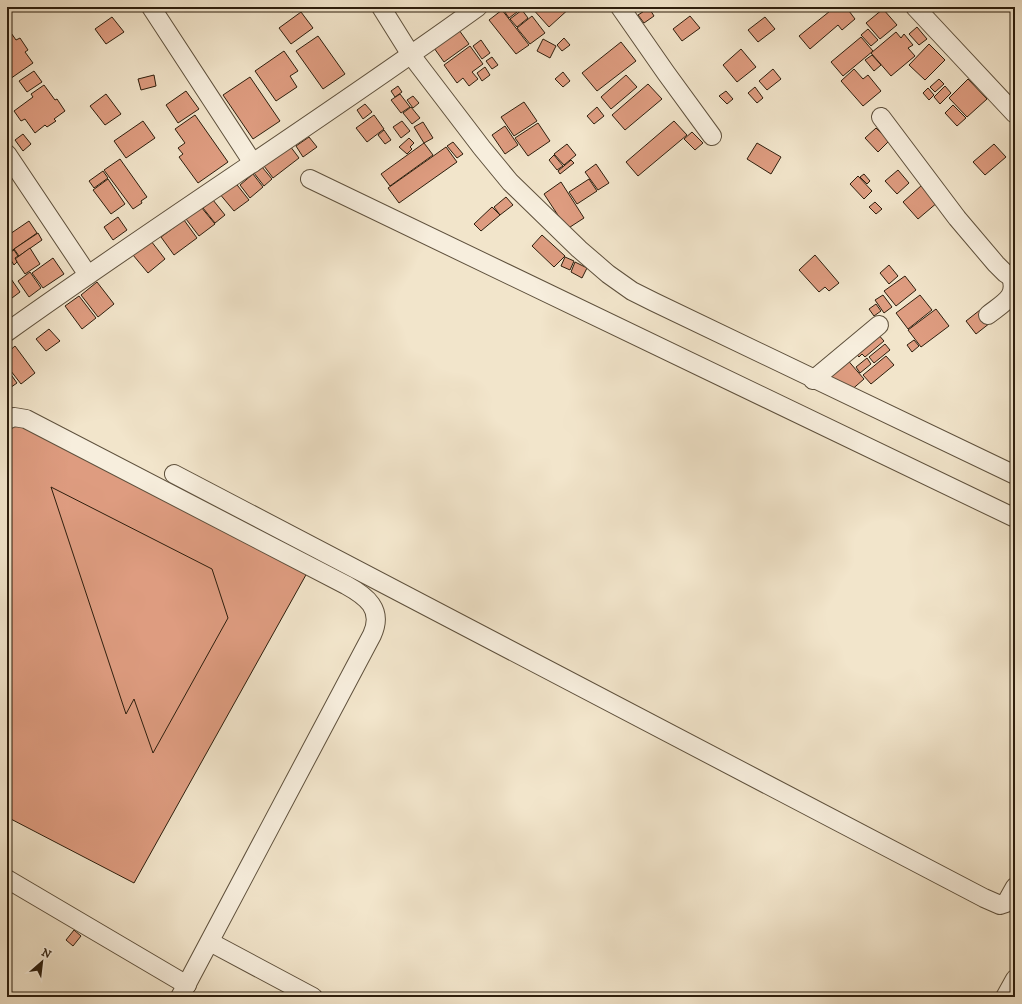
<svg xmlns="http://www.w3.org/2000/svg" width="1022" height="1004" font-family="'IM FELL DW Pica',serif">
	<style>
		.building { fill: #de9c80; stroke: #2d1e0d }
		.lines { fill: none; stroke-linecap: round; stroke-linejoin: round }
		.minor-casing { stroke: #5e503c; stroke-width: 20 }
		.minor { stroke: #f7eedd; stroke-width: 18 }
	</style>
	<rect width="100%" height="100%" fill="#f2e5cb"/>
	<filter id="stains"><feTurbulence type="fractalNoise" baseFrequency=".005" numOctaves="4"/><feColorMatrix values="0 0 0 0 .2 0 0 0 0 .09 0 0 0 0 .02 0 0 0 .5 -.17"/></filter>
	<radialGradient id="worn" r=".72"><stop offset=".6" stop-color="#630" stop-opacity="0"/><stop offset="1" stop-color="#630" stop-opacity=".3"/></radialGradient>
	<g class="building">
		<path d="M289,7h10l-7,5z"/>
		<path d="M504,7h16l1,2 -12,9 -7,-10z"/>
		<path d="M531,7h40l-22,20z"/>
		<path d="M835,7h11l9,12 -13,11 -4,-5 -28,24 -11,-13z"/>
		<path d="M649,8l5,8 -10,7 -6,-8z"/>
		<path d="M883,9l14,16 -17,14 -14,-16z"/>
		<path d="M502,10l27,35 -13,9 -27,-34z"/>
		<path d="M522,10l6,8 -11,9 -7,-8z"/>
		<path d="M301,12l12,16 -22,16 -12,-16z"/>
		<path d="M532,16l13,17 -15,11 -13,-16z"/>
		<path d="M690,16l10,12 -18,13 -9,-12z"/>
		<path d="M112,17l12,15 -18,12 -11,-15z"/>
		<path d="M765,17l10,12 -17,13 -10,-12z"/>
		<path d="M917,27l10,12 -8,6 -10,-11z"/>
		<path d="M868,29l10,11 -7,6 -10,-11z"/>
		<path d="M9,30l7,10 4,-2 8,12 -3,2 8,11 -26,18v-50z"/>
		<path d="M459,30l10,14 -25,18 -10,-14z"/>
		<path d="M896,32l5,6 3,-4 9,11 -5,3 7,8 -24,20 -20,-23z"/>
		<path d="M318,36l27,38 -22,15 -27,-38z"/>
		<path d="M861,37l12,14 -30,25 -12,-14z"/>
		<path d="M564,38l6,7 -8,6 -5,-6z"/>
		<path d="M543,39l13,7 -6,12 -13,-7z"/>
		<path d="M481,40l9,13 -8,6 -9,-13z"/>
		<path d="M621,42l15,19 -39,30 -15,-18z"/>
		<path d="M929,44l16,16 -20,20 -16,-15z"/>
		<path d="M470,46l13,18 -11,8 6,7 -9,7 -6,-8 -6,5 -13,-18z"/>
		<path d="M741,49l15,18 -19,15 -14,-17z"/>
		<path d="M284,51l14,20 -8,5 7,11 -21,14 -21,-30z"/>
		<path d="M872,55l9,10 -7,6 -9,-11z"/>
		<path d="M492,57l6,8 -6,4 -6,-8z"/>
		<path d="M485,67l5,8 -8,6 -5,-8z"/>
		<path d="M773,69l8,10 -14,11 -8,-9z"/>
		<path d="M854,69l9,10 5,-4 13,16 -18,15 -22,-25z"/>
		<path d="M34,71l8,11 -15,10 -8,-11z"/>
		<path d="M563,72l7,9 -7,6 -8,-8z"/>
		<path d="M154,75l2,11 -15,4 -3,-11z"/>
		<path d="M626,75l11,12 -26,22 -10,-12z"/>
		<path d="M250,77l30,44 -27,18 -30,-44z"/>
		<path d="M939,79l5,5 -9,8 -5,-5z"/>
		<path d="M968,79l19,20 -20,18 -18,-19z"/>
		<path d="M648,84l14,15 -37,31 -13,-15z"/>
		<path d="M44,85l11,15 2,-1 8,12 -11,8 2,2 -9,6 -2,-2 -10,8 -10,-14 -4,2 -7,-10 19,-14 -2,-3z"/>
		<path d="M398,86l4,6 -7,5 -4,-6z"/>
		<path d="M945,86l6,7 -11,11 -6,-7z"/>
		<path d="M755,87l8,11 -6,5 -9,-10z"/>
		<path d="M928,88l6,7 -5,5 -6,-7z"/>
		<path d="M186,91l13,18 -21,14 -12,-18z"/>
		<path d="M726,91l7,8 -6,5 -8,-8z"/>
		<path d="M106,94l15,20 -16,11 -15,-19z"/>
		<path d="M400,94l10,13 -9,6 -10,-13z"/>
		<path d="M413,96l6,7 -6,5 -6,-8z"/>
		<path d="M524,102l13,19 -23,15 -13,-19z"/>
		<path d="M365,104l7,8 -9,7 -6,-9z"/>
		<path d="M953,105l13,13 -9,8 -12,-13z"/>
		<path d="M411,107l9,11 -8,6 -9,-11z"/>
		<path d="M597,107l7,9 -10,8 -7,-8z"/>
		<path d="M195,115l33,47 -30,21 -19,-26 4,-3 -5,-6 7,-5 -10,-14z"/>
		<path d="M374,115l10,14 -17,13 -11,-14z"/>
		<path d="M143,121l12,17 -29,20 -12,-17z"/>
		<path d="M402,121l8,10 -9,7 -8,-11z"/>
		<path d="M674,121l13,14 -49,41 -12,-14z"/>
		<path d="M423,122l10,16 -9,5 -10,-16z"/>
		<path d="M538,123l12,18 -22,15 -13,-18z"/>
		<path d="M505,126l13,19 -13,9 -13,-19z"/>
		<path d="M876,128l13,13 -11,11 -13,-14z"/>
		<path d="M384,130l7,10 -6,4 -7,-9z"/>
		<path d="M692,132l11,11 -8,7 -11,-11z"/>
		<path d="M23,134l8,10 -8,7 -8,-11z"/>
		<path d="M309,137l8,10 -14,10 -7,-11z"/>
		<path d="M409,138l5,5 -4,4 2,2 -5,5 -8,-7z"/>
		<path d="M453,142l10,12 -6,4 -10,-12z"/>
		<path d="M424,143l9,12 -43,31 -9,-12z"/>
		<path d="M757,143l24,14 -10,17 -24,-15z"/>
		<path d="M567,144l9,11 -12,10 -10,-11z"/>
		<path d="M994,144l12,13 -21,18 -12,-13z"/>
		<path d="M290,146l9,12 -26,20 -9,-12z"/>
		<path d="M446,147l11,15 -58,41 -11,-15z"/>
		<path d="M554,155l9,11 -6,4 -8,-10z"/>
		<path d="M120,159l27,38 -6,4 1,2 -9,6 -29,-39z"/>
		<path d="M571,160l3,3 -14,11 -2,-3z"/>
		<path d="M596,164l13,19 -11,7 -13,-18z"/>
		<path d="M262,167l10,12 -8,7 -10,-13z"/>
		<path d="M898,170l11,13 -12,11 -12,-13z"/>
		<path d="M103,171l5,7 -14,10 -5,-7z"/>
		<path d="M253,174l10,13 -13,11 -10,-13z"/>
		<path d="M864,174l6,7 -3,3 -7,-7z"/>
		<path d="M858,176l14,15 -8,8 -14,-15z"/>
		<path d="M108,179l17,25 -14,10 -18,-24z"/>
		<path d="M589,179l8,12 -20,13 -8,-12z"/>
		<path d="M234,181l15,19 -15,11 -15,-18z"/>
		<path d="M561,182l23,36 -17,11 -23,-35z"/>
		<path d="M922,185l16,17 -20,17 -15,-17z"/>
		<path d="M506,197l7,8 -13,10 -6,-8z"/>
		<path d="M213,200l12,15 -10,8 -12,-15z"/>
		<path d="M875,202l7,7 -6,5 -7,-7z"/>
		<path d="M201,207l14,17 -16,12 -13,-17z"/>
		<path d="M492,207l8,8 -19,16 -7,-7z"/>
		<path d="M118,217l9,13 -14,10 -9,-13z"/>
		<path d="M184,220l13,18 -23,17 -13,-18z"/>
		<path d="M29,221l8,12 -30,21v-18z"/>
		<path d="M38,233l4,7 -23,16 -5,-7z"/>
		<path d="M542,235l23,21 -11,11 -22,-21z"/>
		<path d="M151,241l14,18 -17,14 -15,-18z"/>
		<path d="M30,248l10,16 -15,10 -10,-15z"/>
		<path d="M14,250l4,6 -3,2 2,4 -3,3 -7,-11z"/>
		<path d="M815,255l24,28 -10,8 -4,-4 -6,5 -20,-22z"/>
		<path d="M565,257l9,4 -4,9 -9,-4z"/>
		<path d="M53,258l11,16 -21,14 -11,-15z"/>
		<path d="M575,262l12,6 -5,10 -11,-6z"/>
		<path d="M889,265l9,11 -9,8 -9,-11z"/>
		<path d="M30,272l11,16 -12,9 -11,-16z"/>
		<path d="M7,273l13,19 -12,9 -1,-1z"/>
		<path d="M905,276l11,14 -20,16 -12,-15z"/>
		<path d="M97,282l17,22 -16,13 -17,-22z"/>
		<path d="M883,295l9,12 -8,6 -9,-13z"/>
		<path d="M920,295l12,15 -24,19 -12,-16z"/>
		<path d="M79,296l17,22 -14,11 -17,-23z"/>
		<path d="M876,304l5,7 -7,5 -5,-7z"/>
		<path d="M936,309l13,17 -28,21 -13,-17z"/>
		<path d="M980,310l10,13 -14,11 -10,-13z"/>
		<path d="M49,329l11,12 -14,10 -10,-12z"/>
		<path d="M876,332l8,9 -19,16 -3,-3 -3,3 -6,-7z"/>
		<path d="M914,340l5,6 -7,6 -5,-7z"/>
		<path d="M885,344l5,6 -16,13 -5,-6z"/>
		<path d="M15,346l20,27 -14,11 -14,-18v-13z"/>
		<path d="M886,356l8,9 -23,19 -8,-9z"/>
		<path d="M845,357l19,22 -15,13 -24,-17z"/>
		<path d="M867,358l4,6 -11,9 -4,-6z"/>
		<path d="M7,369l10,14 -10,7z"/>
		<path d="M20,417l287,156 -173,310 -127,-66v-390z"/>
		<path d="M51,487l161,82 16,49 -75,135 -19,-54 -8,15z"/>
		<path d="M74,930l7,6 -8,10 -7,-6z"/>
	</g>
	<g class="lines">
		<defs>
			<g id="minor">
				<path d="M151,7l102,156"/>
				<path d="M381,7l30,48 71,93 28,34 69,67 29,25 24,17 22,11 361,173"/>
				<path d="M620,7l46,66 46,63"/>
				<path d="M915,7l100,107"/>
				<path d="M881,117l76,101 39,46 9,9 6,4h4"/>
				<path d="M7,154l81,121"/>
				<path d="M310,179l705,339"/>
				<path d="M988,315c15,-12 30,-18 23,-38"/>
				<path d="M7,332c155,-111 316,-213 471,-325"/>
				<path d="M813,380l66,-55"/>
				<path d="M7,420l7,-3 12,2 320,166c20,11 38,24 26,50l-192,362"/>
				<path d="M174,474l810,424 16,7 6,-2 9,-16"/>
				<path d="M7,879l180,106"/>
				<path d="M210,942l103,55"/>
				<path d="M1005,997l10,-18"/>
			</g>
		</defs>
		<use href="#minor" class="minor-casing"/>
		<use href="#minor" class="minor"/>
	</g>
	<rect width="1022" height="1004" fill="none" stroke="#f2e5cb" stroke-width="24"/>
	<rect x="8" y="8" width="1006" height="988" fill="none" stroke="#2d1e0d" stroke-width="2"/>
	<rect x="12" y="12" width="998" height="980" fill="none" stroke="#2d1e0d"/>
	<g transform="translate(42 962) rotate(28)" stroke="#f7eedd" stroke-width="3" paint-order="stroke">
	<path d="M0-3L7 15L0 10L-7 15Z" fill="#2d1e0d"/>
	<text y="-6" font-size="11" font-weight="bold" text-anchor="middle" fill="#2d1e0d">N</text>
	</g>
	<rect width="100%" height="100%" filter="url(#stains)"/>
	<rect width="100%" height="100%" fill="url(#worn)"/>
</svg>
